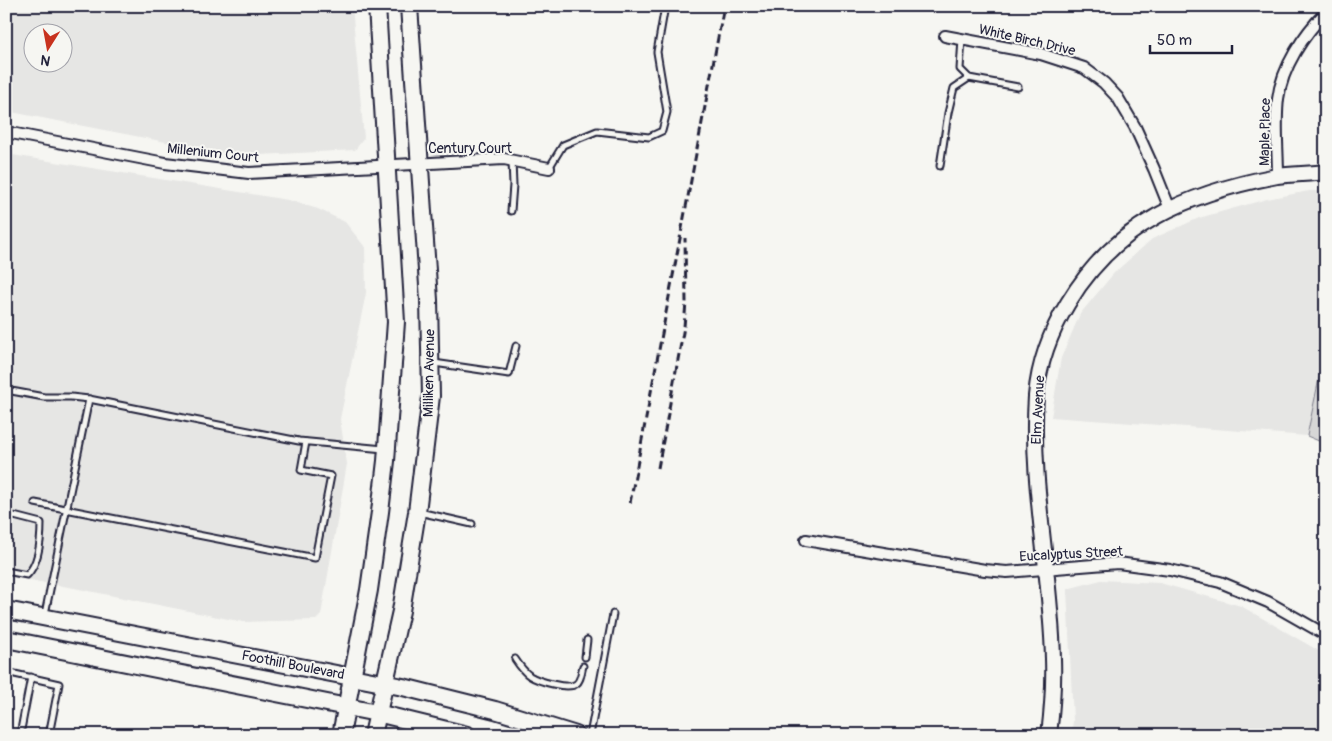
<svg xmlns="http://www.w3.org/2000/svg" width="1332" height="741" font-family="Pangolin,sans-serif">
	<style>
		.built { fill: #e6e6e4; fill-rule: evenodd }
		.green { fill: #d7d7d7; stroke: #7c7c89 }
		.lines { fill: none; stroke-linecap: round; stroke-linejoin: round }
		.lane-casing { stroke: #22223b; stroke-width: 9 }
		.street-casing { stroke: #22223b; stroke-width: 14 }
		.secondary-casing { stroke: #22223b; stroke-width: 18 }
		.primary-casing { stroke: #22223b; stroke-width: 20 }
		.lane { stroke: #f6f6f2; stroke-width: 5 }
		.street { stroke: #f6f6f2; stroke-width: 10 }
		.secondary { stroke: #f6f6f2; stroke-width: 14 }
		.primary { stroke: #f6f6f2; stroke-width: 16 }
		.rail { stroke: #22223b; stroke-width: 3; stroke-dasharray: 8 4; stroke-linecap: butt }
		.labels { text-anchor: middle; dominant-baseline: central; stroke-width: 4; stroke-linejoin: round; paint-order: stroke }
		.street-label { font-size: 14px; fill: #22223b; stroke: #f6f6f2 }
	</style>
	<rect width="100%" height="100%" fill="#f6f6f2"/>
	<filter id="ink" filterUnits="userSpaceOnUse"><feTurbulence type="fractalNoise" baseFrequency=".02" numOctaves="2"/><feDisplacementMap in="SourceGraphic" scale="10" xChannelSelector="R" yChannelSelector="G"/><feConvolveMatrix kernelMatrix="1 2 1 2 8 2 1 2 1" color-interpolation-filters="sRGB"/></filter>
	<g filter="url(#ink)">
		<g class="built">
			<path d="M6,6h346l12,132 -9,12 -95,5 -32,-1 -222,-43zM32,32h30v30h-30z"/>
			<path d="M6,154l282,46 30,9 27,13 20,25 1,46 -26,126 7,45 -26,151 -5,5 -73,2 -169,-34 -68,-12z"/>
			<path d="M1309,191h17v253l-19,-8 -256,-19 10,-59 19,-44 34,-41 38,-34 47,-21 68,-19z"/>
			<path d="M1101,580l59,3 81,23 85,49v80h-255l2,-14 -6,-132z"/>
		</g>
		<path class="green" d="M1326,345v99l-19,-8z"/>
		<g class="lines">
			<defs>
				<g id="lane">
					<path d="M962,39l-2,30 9,9 49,9"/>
					<path d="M940,166l8,-53 6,-25 15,-10"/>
					<path d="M549,168l14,-23 34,-14 52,6 13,-6 5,-19 -10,-60 8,-46"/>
					<path d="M511,211l2,-26 -1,-24"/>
					<path d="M434,363l75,11 7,-28"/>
					<path d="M6,390l38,7h27l18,2 210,42 85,8"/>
					<path d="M35,503l280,55 16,-82 -30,-6 5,-28"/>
					<path d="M419,512l53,12"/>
					<path d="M6,514l35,9c0,17 -2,40 -14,52l-21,-4"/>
					<path d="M45,614l44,-215"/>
					<path d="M585,657l2,-17"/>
					<path d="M515,659c4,6 9,13 15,17 8,5 38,14 46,8 5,-3 5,-12 7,-18"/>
					<path d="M6,672l53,12 -10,51"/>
					<path d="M20,735l11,-58"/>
					<path d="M590,735l23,-121"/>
				</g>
				<g id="street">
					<path d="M945,36l96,18 43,14 20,15 14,15 17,29 19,42 16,40"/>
					<path d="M6,132l159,31 84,10 255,-14 45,9"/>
					<path d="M1278,176c0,-25 -3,-52 0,-77 4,-32 26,-65 48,-87"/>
					<path d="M806,540l179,30 22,2 111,-9 52,7 50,12 48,20 58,33"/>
				</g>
				<path id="secondary" d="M1049,735c3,-25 5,-50 4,-76 -2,-88 -23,-175 -17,-263 3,-33 15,-65 32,-93 48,-80 120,-110 209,-127 16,-2 33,-2 49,-4"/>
				<g id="primary">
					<path d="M6,610l397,77 92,23 81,25"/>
					<path d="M6,639l371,74 90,22"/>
					<path d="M341,735l28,-145 11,-78 6,-51 10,-139 -19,-316"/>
					<path d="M373,735l28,-124 16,-99 14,-116 -2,-96 -20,-294"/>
				</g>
			</defs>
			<use href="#lane" class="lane-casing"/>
			<use href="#street" class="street-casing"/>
			<use href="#secondary" class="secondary-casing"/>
			<use href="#primary" class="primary-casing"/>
			<use href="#lane" class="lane"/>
			<use href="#street" class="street"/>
			<use href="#secondary" class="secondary"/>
			<use href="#primary" class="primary"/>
			<g class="rail">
				<path d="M658,468l26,-141 2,-25 -1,-64"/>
				<path d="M630,503l94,-497"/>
			</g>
		</g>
	</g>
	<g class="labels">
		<g class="street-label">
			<text transform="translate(1027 40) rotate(13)">White Birch Drive</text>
			<text transform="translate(1265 132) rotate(-89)">Maple Place</text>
			<text x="470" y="148">Century Court</text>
			<text transform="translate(213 153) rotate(6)">Millenium Court</text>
			<text transform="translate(429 373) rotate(-89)">Milliken Avenue</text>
			<text transform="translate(1038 410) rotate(-87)">Elm Avenue</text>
			<text transform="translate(1071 554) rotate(-3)">Eucalyptus Street</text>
			<text transform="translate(293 665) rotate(11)">Foothill Boulevard</text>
		</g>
	</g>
	<rect width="1332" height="741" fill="none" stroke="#f6f6f2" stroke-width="25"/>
	<rect x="12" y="12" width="1307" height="716" fill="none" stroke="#22223b" stroke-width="2" filter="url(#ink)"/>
	<g transform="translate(48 48) rotate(191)"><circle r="24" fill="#f6f6f2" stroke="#a1a1a9"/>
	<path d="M0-4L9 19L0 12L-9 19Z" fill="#c8321e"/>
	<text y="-8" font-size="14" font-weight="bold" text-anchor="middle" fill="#22223b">N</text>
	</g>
	<path d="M1150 45v8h82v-8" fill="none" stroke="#22223b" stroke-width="2.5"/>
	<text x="1157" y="45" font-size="15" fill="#22223b" stroke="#f6f6f2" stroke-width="4" paint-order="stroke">50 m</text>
</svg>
